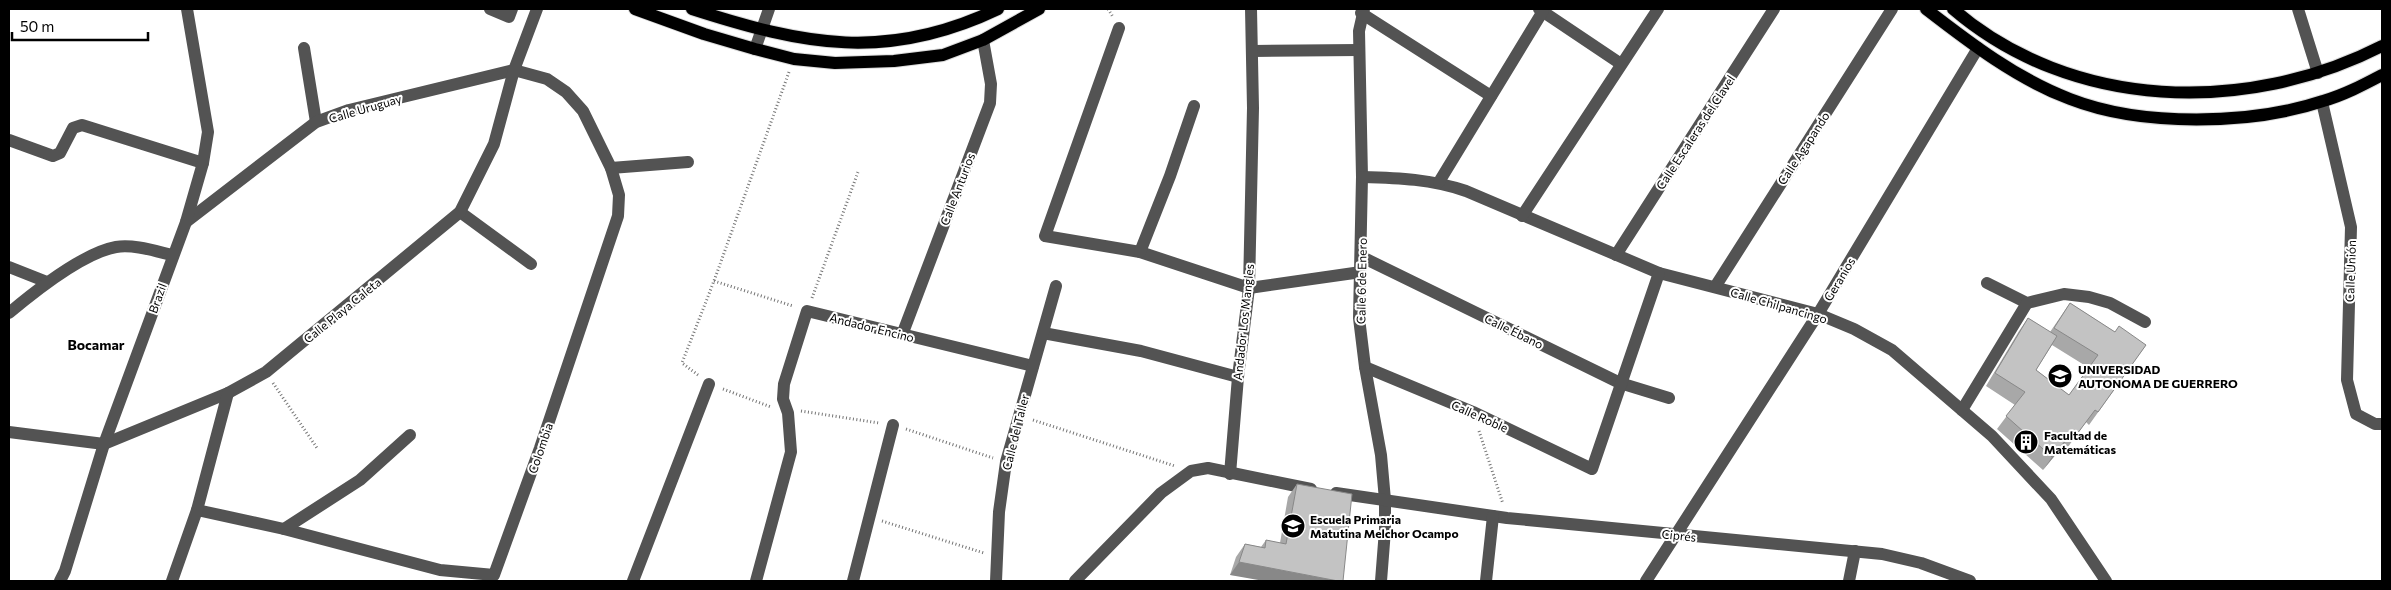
<svg xmlns="http://www.w3.org/2000/svg" width="2391" height="590" font-family="Commissioner,sans-serif">
	<style>
		.lines { fill: none; stroke-linecap: round; stroke-linejoin: round }
		.major-casing { stroke: #dbdbdb; stroke-width: 14 }
		.path { stroke: #757575; stroke-width: 3; stroke-dasharray: 1 2.5; stroke-linecap: butt }
		.minor { stroke: #535353; stroke-width: 12 }
		.major { stroke: #000; stroke-width: 12 }
		.wall { fill: #a8a8a8; fill-rule: evenodd }
		.shaded-wall { fill: #888 }
		.building { fill: #c3c3c3; stroke: #888 }
		.labels { text-anchor: middle; dominant-baseline: central; stroke-width: 4; stroke-linejoin: round; paint-order: stroke }
		.street-label { font-size: 12px; fill: #000; stroke: #fff }
		.poi-label { font-size: 12px; font-weight: bold; fill: #000; stroke: #fff; text-anchor: start }
		.neighbourhood-label { font-size: 14px; font-weight: bold; fill: #000; stroke: #fff }
	</style>
	<rect width="100%" height="100%" fill="#fff"/>
	<g class="lines">
		<defs>
			<g id="major">
				<path d="M635,9l69,25 51,15 39,10 41,4 59,-2 49,-6 40,-15 56,-31"/>
				<path d="M692,9c112,36 195,53 306,0"/>
				<path d="M1926,9c44,34 91,70 144,90 72,28 181,26 253,2 21,-6 40,-16 59,-26"/>
				<path d="M1953,9c119,102 294,106 429,37"/>
			</g>
		</defs>
		<use href="#major" class="major-casing"/>
		<g class="path">
			<path d="M1108,9l5,8"/>
			<path d="M714,281l79,25"/>
			<path d="M812,298l46,-126"/>
			<path d="M698,375l-16,-12 32,-82 75,-209"/>
			<path d="M273,383l44,65"/>
			<path d="M723,389l48,18"/>
			<path d="M801,411l78,12"/>
			<path d="M1033,420l142,46"/>
			<path d="M906,429l87,29"/>
			<path d="M1479,431l24,73"/>
			<path d="M882,521l102,32"/>
		</g>
		<g class="minor">
			<path d="M490,9l19,8 3,-8"/>
			<path d="M1364,9l-5,22 3,146 -3,141 6,49 16,88 4,45v30l-4,51"/>
			<path d="M1539,9l82,55"/>
			<path d="M2298,9l20,64"/>
			<path d="M1361,13l130,83"/>
			<path d="M1119,28l-74,208 95,16 109,36 112,-16"/>
			<path d="M304,48l12,74"/>
			<path d="M755,49l14,-40"/>
			<path d="M1253,51l106,-1"/>
			<path d="M2322,102l29,125 -4,153 9,34 19,10h7"/>
			<path d="M9,140l44,16 7,-3 13,-25 9,-3 121,38"/>
			<path d="M611,168l77,-6"/>
			<path d="M1362,177c37,1 69,2 104,14l193,82 159,41 36,15 38,21 100,86 59,63 55,82"/>
			<path d="M1439,182l104,-171"/>
			<path d="M460,212l71,52"/>
			<path d="M1522,216l136,-207"/>
			<path d="M186,222l130,-100 33,-12 165,-40 33,9 19,13 17,19 28,57 8,27 -1,21 -78,232 -46,127 -54,-5 -156,-41 -87,-19"/>
			<path d="M1140,252l30,-76 24,-70"/>
			<path d="M1616,255l158,-246"/>
			<path d="M1362,257l258,126 49,15"/>
			<path d="M9,267l38,15"/>
			<path d="M1987,283l40,20 37,-9 25,3 21,6 35,19"/>
			<path d="M1715,287l177,-278"/>
			<path d="M9,313c25,-21 74,-60 107,-66 17,-3 39,4 56,8"/>
			<path d="M1043,333l98,18 97,26"/>
			<path d="M902,335l88,-232 1,-19 -8,-44"/>
			<path d="M1365,367l108,45 119,57 67,-196"/>
			<path d="M1962,410l65,-107"/>
			<path d="M9,432l95,12 124,-51 38,-21 194,-160 34,-68 20,-74 23,-61"/>
			<path d="M1230,474l8,-97 11,-89 4,-180 -2,-99"/>
			<path d="M1336,493l171,25 375,36 39,9 49,18"/>
			<path d="M284,529l76,-49 50,-45"/>
			<path d="M60,581l5,-10 39,-127 82,-222 17,-59 5,-31 -21,-123"/>
			<path d="M172,581l25,-71 31,-117"/>
			<path d="M633,581l76,-197"/>
			<path d="M756,581l35,-129 -3,-39 -5,-14 1,-15 23,-73 226,55"/>
			<path d="M853,581l40,-156"/>
			<path d="M996,581l3,-69 7,-50 50,-176"/>
			<path d="M1075,581l86,-88 30,-22 17,-3 103,21"/>
			<path d="M1486,581l7,-65"/>
			<path d="M1646,581l172,-267 160,-266"/>
			<path d="M1849,581l6,-30"/>
		</g>
		<use href="#major" class="major"/>
	</g>
	<g class="wall">
		<path d="M2070,303l45,29 31,13 -57,80 -3,-3 -21,29 -4,-3 -18,22 -46,-41 18,-24 -29,-19 33,-55 9,-13 22,14zM2052,345l37,23 -20,27 -33,-25z"/>
		<path d="M1297,484l46,97 -113,-6 6,-18 9,-13 16,3 5,-7 14,3 8,-46z"/>
	</g>
	<g class="shaded-wall">
		<path d="M2070,435l-9,13 -18,22 9,-13z"/>
		<path d="M1239,562l99,19h-74l-34,-6z"/>
	</g>
	<g class="building">
		<path d="M2070,303l45,29 4,-6 27,19 -48,67 -3,-2 -21,28 -4,-3 -18,22 -46,-41 19,-24 -30,-19 33,-55 29,18 -21,34 33,25 29,-40 -44,-27z"/>
		<path d="M1297,484l55,10 -9,87h-5l-99,-19 6,-18 20,4 1,-8 20,4z"/>
	</g>
	<defs>
		<symbol id="school-disc" viewBox="-11 -11 22 22"><circle r="9.5" fill="#000" stroke="#fff"/><path d="M0-5L7-2L0 1L-7-2ZM-4 1L0 2.5L4 1V4Q0 6-4 4Z" fill="#fff"/></symbol>
		<symbol id="building-disc" viewBox="-11 -11 22 22"><circle r="9.5" fill="#000" stroke="#fff"/><path d="M-4-6H4V6H1V3H-1V6H-4ZM-2.5-4.3h1.7v1.8h-1.7ZM.8-4.3h1.7v1.8H.8ZM-2.5-1h1.7V.8h-1.7ZM.8-1h1.7V.8H.8Z" fill="#fff"/></symbol>
	</defs>
	<g fill-rule="evenodd">
		<use href="#school-disc" x="2046" y="362" width="28" height="28"/>
		<use href="#building-disc" x="2012" y="428" width="28" height="28"/>
		<use href="#school-disc" x="1279" y="512" width="28" height="28"/>
	</g>
	<g class="labels">
		<g class="street-label">
			<text transform="translate(365 108) rotate(-16)">Calle Uruguay</text>
			<text transform="translate(1695 132) rotate(-57)">Calle Escaleras del Clavel</text>
			<text transform="translate(1803 148) rotate(-57)">Calle Agapando</text>
			<text transform="translate(957 189) rotate(-69)">Calle Anturios</text>
			<text transform="translate(2350 271) rotate(-88)">Calle Unión</text>
			<text transform="translate(1839 279) rotate(-59)">Geranios</text>
			<text transform="translate(1361 281) rotate(-89)">Calle 6 de Enero</text>
			<text transform="translate(157 298) rotate(-70)">Brazil</text>
			<text transform="translate(1779 305) rotate(16)">Calle Chilpancingo</text>
			<text transform="translate(342 310) rotate(-39)">Calle Playa Caleta</text>
			<text transform="translate(1243 322) rotate(-84)">Andador Los Mangles</text>
			<text transform="translate(872 327) rotate(14)">Andador Encino</text>
			<text transform="translate(1514 331) rotate(26)">Calle Ébano</text>
			<text transform="translate(1480 416) rotate(24)">Calle Roble</text>
			<text transform="translate(1015 432) rotate(-76)">Calle del Taller</text>
			<text transform="translate(540 448) rotate(-71)">Colombia</text>
			<text transform="translate(1679 535) rotate(6)">Ciprés</text>
		</g>
		<g class="poi-label">
			<text x="2078" y="369">UNIVERSIDAD<tspan x="2078" dy="14">AUTONOMA DE GUERRERO</tspan></text>
			<text x="2044" y="435">Facultad de<tspan x="2044" dy="14">Matemáticas</tspan></text>
			<text x="1310" y="519">Escuela Primaria<tspan x="1310" dy="14">Matutina Melchor Ocampo</tspan></text>
		</g>
		<g class="neighbourhood-label">
			<text x="96" y="344">Bocamar</text>
		</g>
	</g>
	<rect width="2391" height="590" fill="none" stroke="#000000" stroke-width="20"/>
	<path d="M12 32v8h136v-8" fill="none" stroke="#000000" stroke-width="2.5"/>
	<text x="20" y="32" font-size="15" fill="#000000" stroke="#ffffff" stroke-width="4" paint-order="stroke">50 m</text>
</svg>
